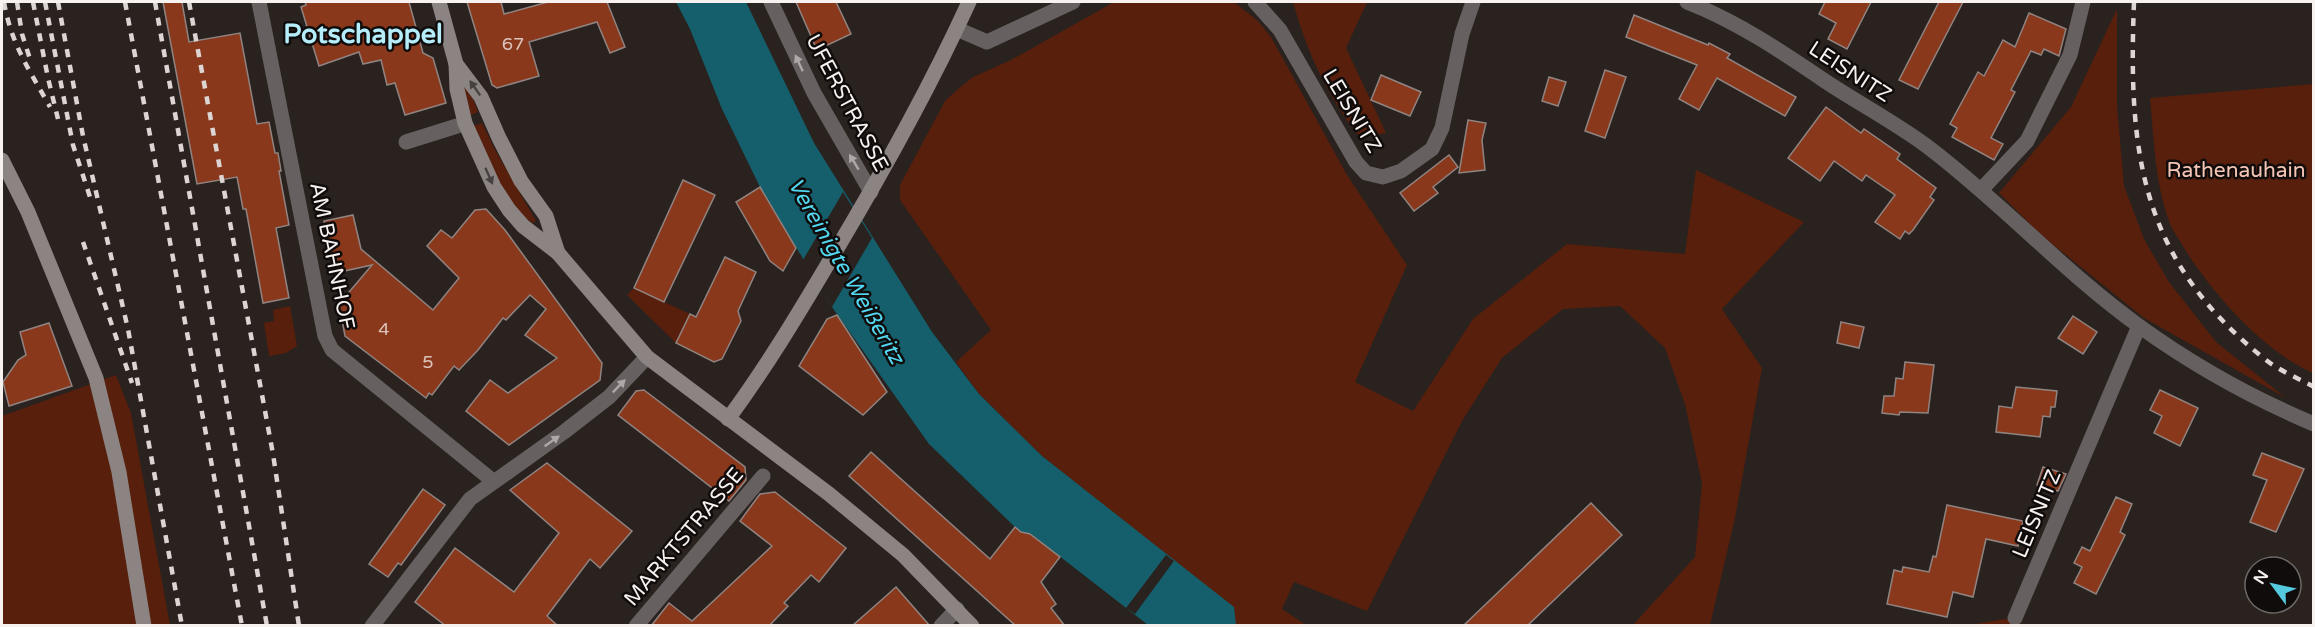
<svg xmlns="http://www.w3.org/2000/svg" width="2315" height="627" font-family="'Varela Round',sans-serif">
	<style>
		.green { fill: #571f0c }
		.water { fill: #145f6b }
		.pier { fill: #2a221f }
		.building { fill: #8a381c; stroke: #8f8481; stroke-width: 1.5 }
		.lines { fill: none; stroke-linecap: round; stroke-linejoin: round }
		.street { stroke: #666160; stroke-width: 15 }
		.secondary { stroke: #8b8482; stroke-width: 15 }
		.rail { stroke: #dcd5d3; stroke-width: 4.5; stroke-dasharray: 8 8; stroke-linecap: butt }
		.oneway { fill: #aea9a8 }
		.oneway2 { fill: #474241 }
		.labels { text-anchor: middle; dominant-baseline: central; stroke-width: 5; stroke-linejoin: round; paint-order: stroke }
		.number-label { font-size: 18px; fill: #dcc3ba }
		.street-label { font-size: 21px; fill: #f7f1ef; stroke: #100c0b }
		.park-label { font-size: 21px; fill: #f4c4b4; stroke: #100c0b }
		.water-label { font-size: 22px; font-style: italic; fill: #52d8f1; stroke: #100c0b }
		.district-label { font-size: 27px; font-weight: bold; fill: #b5eefa; stroke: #100c0b }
	</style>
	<rect width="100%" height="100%" fill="#2a221f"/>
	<g class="green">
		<path d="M1114,2h120l23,18 14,17 76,138 60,90 -52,117 58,29 60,-92 94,-75 118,10 11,-84 108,52 -82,87 40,59 -27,150 -25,107h-77l62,-68 7,-74 -17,-79 -20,-56 -45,-42 -57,3 -61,49 -40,63 -95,190 -73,-29 -12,27 24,16h-70l-70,-70 -124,-99 -63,-62 -23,-32 35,-32 -91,-130v-15l45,-84 13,-12 15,-12 38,-17z"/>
		<path d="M1293,2h74l-21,46 40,85 -26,4c-32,-39 -54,-87 -67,-135z"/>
		<path d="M2117,9v97l7,80 20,53 25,43 47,60 70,56 -142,-80 -104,-84 -41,-41 72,-86z"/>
		<path d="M464,83l5,5 9,24 -9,4 -5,-14z"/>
		<path d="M2313,84h1l-1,289c-49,-21 -101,-80 -129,-125 -4,-8 -11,-16 -14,-24 -15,-40 -16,-83 -20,-126z"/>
		<path d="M482,123l13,27 41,71 -3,2c-33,-19 -45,-64 -60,-97z"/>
		<path d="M634,288l56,26 -14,29 -49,-48z"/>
		<path d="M290,306l7,40 -11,7 -17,3 -5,-33 10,-2 -1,-11z"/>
		<path d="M116,375l15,38 39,212 -168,1v-210z"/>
		<path d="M2005,619l21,6 -63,1z"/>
	</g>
	<path class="water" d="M676,2h70l68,141 118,189 47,62 63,62 192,151 2,18h-88l-117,-91 -10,-2 -6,-5 -86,-83 -97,-137 -72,-120 -38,-78 -32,-80z"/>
	<g class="pier">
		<path d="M843,192l29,46 -40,69 -29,-47z"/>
		<path d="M1166,555l8,6 -39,53 -9,-6z"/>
	</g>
	<g class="building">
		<path d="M163,2h19l7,40 51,-9 17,91 12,-2 6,31h3l3,18h-2l10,54 -13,3 13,70 -26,5 -17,-94h-3l-6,-32 -40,7z"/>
		<path d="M305,2h104l14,51 10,5 13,45 -41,12 -10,-32 -8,2 -6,-25 -18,4 -4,-12 -40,14 -18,-59 5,-2z"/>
		<path d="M467,2h34l3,12 44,-12h59l18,45 -15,6 -13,-31 -68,20 10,34 -42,12 -5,-3z"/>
		<path d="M796,2h40l15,32 -34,16z"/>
		<path d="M1825,2h46l-24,47 -19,-10 8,-16 -17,-9z"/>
		<path d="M1939,2h24l-45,87 -19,-9z"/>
		<path d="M2029,13l37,16 -7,27 -15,-7 -3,6 -10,-4 -20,39 4,2 -24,46 12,6 -9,16 -42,-23 5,-9 -7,-4 28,-52 6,4 19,-36 12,7z"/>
		<path d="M1634,15l74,30 1,-2 21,11 -3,4 69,39 -11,19 -68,-38 -18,32 -20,-11 18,-34 -71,-28z"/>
		<path d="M1605,70l21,7 -21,61 -20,-7z"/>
		<path d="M1381,75l40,17 -11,24 -39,-16z"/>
		<path d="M1549,77l17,5 -8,24 -16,-5z"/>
		<path d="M1826,107l35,26 3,-4 36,25 -3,5 39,29 -6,9 4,3 -21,30 -4,4 -4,-3 -5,8 -25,-17 20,-27 -29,-20 -4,6 -28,-20 -14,20 -32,-23z"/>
		<path d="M1468,120l18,3 -4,17 3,30 -26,3z"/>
		<path d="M1449,155l9,12 -25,20 5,6 -24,18 -14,-18z"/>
		<path d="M683,180l32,15 -51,107 -30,-14z"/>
		<path d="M760,187l36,61 -13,23 -13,-10 -34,-59z"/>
		<path d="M486,209l19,21 97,133 -2,17 -91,65 -43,-34 24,-31 18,13 49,-35 -32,-23 21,-26 -16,-14 -24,25 -3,-2 -25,32 -19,20 -5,-4 -22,29 -3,-2 -3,5 -81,-62 -6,-32 33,-39 -37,8 -11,-52 29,-6 8,34 72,61 26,-32 -32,-32 14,-16 11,8 23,-28z"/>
		<path d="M725,257l31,15 -18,39 3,10 -19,38 -8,3 -38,-19 14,-29 6,3z"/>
		<path d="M837,315l50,77 -24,23 -64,-49 28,-47z"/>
		<path d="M2073,316l24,16 -14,22 -25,-16z"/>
		<path d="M1841,322l23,5 -5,21 -22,-5z"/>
		<path d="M49,323l23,63 -63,20 -6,-24 15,-22 8,-5 -6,-23z"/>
		<path d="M1905,362l29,3 -6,48 -28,-1 -1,3 -17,-2 2,-17h10l2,-18 7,1z"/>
		<path d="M2016,387l41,4 -2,16h-4l-1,10 -7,-1 -3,21 -44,-5 3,-26 13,2z"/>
		<path d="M644,390l101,77 1,13 -17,21 -111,-86 18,-24z"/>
		<path d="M2160,390l38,18 -18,38 -26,-13 8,-17 -12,-6z"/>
		<path d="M871,452l119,107 25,-32 6,5 9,2 30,23 -19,25 15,22 -5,4 14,18h-49l-167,-150z"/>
		<path d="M2262,453l42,16 -28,63 -26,-10 17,-42 -14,-5z"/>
		<path d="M547,463l85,68 -32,37 -10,-9 -43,57 11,10h-112l-31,-24 40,-54 59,44 45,-59 -49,-43z"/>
		<path d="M2043,467l23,7 -8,17 -21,-6z"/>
		<path d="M423,489l22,16 -44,60 -3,-2 -10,14 -19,-13z"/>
		<path d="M775,492l71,56 -27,34 -8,-7 -27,28 4,3 -19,20h-118l18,-23 23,18 80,-75 -32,-25 20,-27z"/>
		<path d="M2116,497l16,7 -12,28 5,3 -29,59 -22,-11 8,-16 -8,-4 8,-16 8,4z"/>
		<path d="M1591,503l31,32 -95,91h-64z"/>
		<path d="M1947,505l76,16 -5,25 -32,-7 -13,58 -20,-5 -6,25 -60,-13 7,-34 8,2 1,-5 26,5 4,-16 3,1z"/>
		<path d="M896,587l34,39h-78l34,-30z"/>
	</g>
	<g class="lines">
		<g class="street">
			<path d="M259,2l66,334 7,14 161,131"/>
			<path d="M771,2l43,91 57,99"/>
			<path d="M1255,2l25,28 76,132 10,11 17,4 18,-6 31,-22 10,-21 20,-94 11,-32"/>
			<path d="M1687,2c49,19 94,49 138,79 33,22 71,42 103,66 74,56 136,125 211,179 54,39 113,72 175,98"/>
			<path d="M957,29l30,13 86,-40"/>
			<path d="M406,142l51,-16"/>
			<path d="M1981,190l46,-49 43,-86 13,-53"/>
			<path d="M2015,618l124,-292"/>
			<path d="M372,626l98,-127 94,-67 45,-35 38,-40"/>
			<path d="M636,626l127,-150"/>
			<path d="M941,626l16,-17"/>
		</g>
		<g class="secondary">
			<path d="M439,2l17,62 1,25 8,34 29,64 15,23 14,16 35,27 89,104 182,137 74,61 69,71"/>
			<path d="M456,64l25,33 18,41 22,43 25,35 12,37"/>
			<path d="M2,160l26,52 68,166 23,94 25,154"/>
			<path d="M728,419c37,-50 69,-103 101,-157 51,-85 99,-170 140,-260"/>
		</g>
		<g class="rail">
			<path d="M4,2c7,42 26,69 46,105"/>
			<path d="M17,2l5,32 8,25"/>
			<path d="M33,2l15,76 10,41"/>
			<path d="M45,2l28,143 17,52"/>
			<path d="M58,2l25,134 45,193 54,297"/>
			<path d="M125,2l117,624"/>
			<path d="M155,2l112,624"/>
			<path d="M189,2l84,452 26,172"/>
			<path d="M2134,2c-6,151 6,258 132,358 14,11 32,18 48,27"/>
			<path d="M83,242l49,141"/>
		</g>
	</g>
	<defs><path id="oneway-solid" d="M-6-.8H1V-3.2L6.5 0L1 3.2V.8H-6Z" transform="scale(1.5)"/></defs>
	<g class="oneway">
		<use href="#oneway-solid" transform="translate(799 63) rotate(-115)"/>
		<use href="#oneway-solid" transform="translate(854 162) rotate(-121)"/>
		<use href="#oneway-solid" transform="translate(619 386) rotate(-46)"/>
		<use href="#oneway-solid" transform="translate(552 441) rotate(-35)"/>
	</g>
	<g class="oneway2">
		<use href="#oneway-solid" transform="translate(475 88) rotate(-125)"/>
		<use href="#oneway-solid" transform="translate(489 176) rotate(66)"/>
	</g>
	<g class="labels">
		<g class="number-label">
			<text x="513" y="44">67</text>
			<text x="384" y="329">4</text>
			<text x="428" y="362">5</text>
		</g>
		<g class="street-label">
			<text transform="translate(1850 72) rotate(33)">LEISNITZ</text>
			<text transform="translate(847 103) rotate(62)">UFERSTRASSE</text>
			<text transform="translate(1352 111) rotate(59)">LEISNITZ</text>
			<text transform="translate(332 256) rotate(78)">AM BAHNHOF</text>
			<text transform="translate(2037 514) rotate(-67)">LEISNITZ</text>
			<text transform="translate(684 537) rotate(-50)">MARKTSTRASSE</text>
		</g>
		<g class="park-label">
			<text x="2236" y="170">Rathenauhain</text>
		</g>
		<g class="water-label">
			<text transform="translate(846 271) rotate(60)">Vereinigte Weißeritz</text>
		</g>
		<g class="district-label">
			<text x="363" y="34">Potschappel</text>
		</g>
	</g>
	<rect width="2315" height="627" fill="none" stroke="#f7f1ef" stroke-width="6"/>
	<g transform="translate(2273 585) rotate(303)"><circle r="28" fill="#100c0b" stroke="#6c6866" stroke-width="1.5"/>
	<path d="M0-4.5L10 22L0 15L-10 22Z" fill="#55cadf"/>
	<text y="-9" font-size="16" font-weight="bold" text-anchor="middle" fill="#f7f1ef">N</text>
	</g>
</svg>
